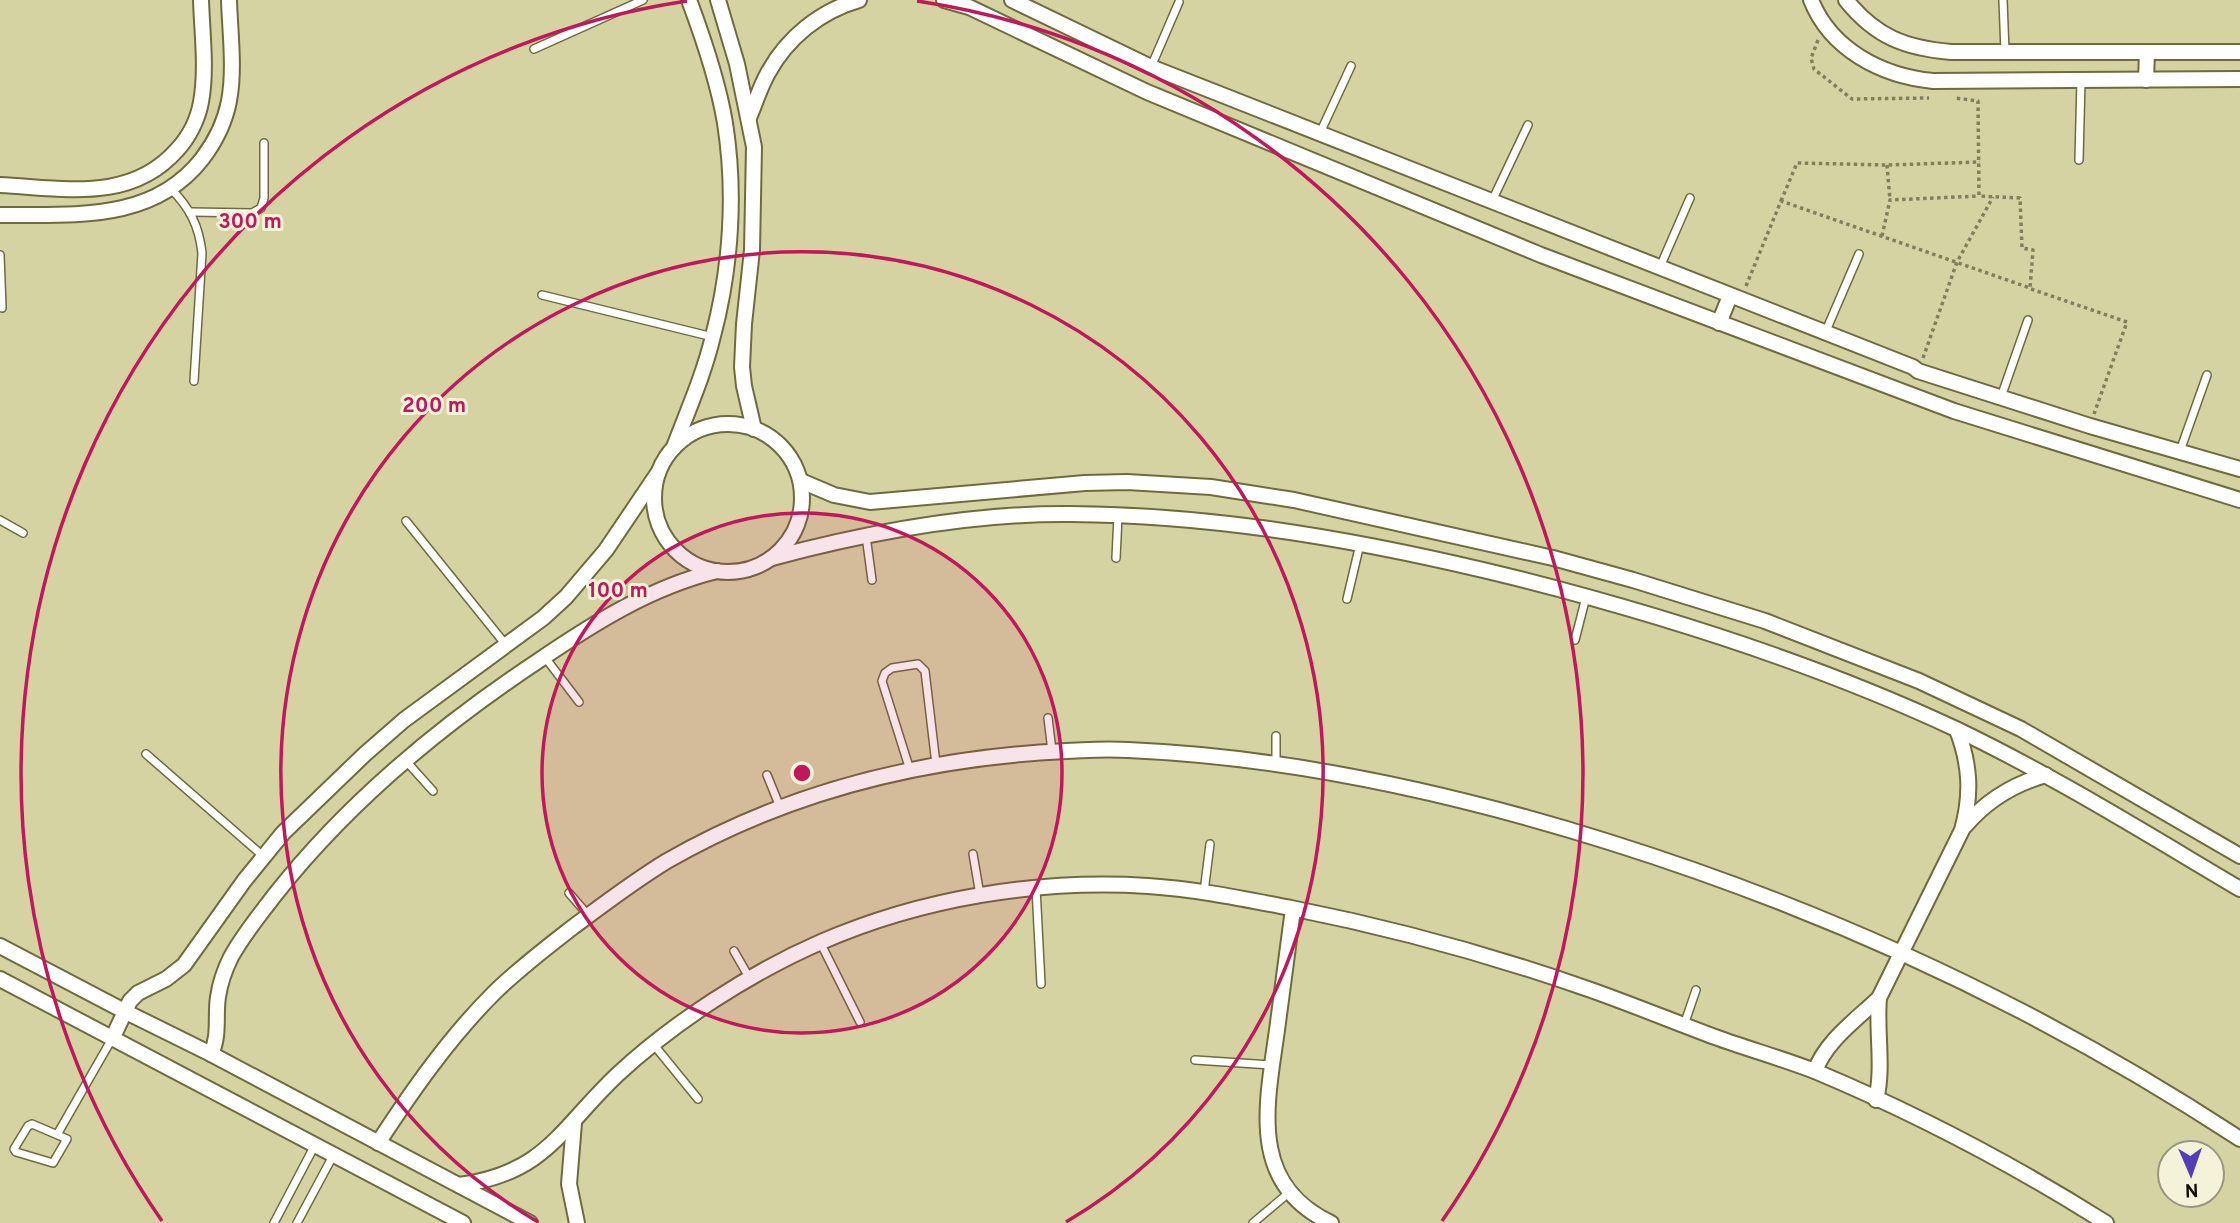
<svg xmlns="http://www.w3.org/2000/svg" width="2240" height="1223" font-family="Overpass,sans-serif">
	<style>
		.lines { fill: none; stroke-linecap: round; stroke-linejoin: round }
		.lane-casing { stroke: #6e6b3e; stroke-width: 10 }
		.street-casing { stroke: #6e6b3e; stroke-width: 18 }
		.path { stroke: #827f5e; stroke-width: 3.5; stroke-dasharray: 3.5 3.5; stroke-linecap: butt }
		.lane { stroke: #fff; stroke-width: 7 }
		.street { stroke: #fff; stroke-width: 14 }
		.ring { fill: none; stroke: #c2185b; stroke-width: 3.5 }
		.centre { fill: #c2185b; stroke: #f4f3da; stroke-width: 3.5 }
		.ring-label { font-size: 21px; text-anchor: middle; font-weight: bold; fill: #c2185b; stroke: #f4f3da; stroke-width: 6; stroke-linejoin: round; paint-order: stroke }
	</style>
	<rect width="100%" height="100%" fill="#d6d3a3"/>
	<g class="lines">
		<defs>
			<g id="lane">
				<path d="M2003,0l2,52"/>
				<path d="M534,49l109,-49"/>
				<path d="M1151,67l28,-65"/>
				<path d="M1320,133l31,-67"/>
				<path d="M2079,160l2,-80"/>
				<path d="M171,189c19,19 28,37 31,64l-8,128"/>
				<path d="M1492,201l36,-76"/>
				<path d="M191,212l61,1 9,-5 3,-10v-55"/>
				<path d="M0,255l2,53"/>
				<path d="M1660,267l30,-69"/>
				<path d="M542,295l171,42"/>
				<path d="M1825,333l34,-79"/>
				<path d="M2001,397l27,-77"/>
				<path d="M2180,451l27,-76"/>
				<path d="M0,520l23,13"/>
				<path d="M406,521l100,124"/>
				<path d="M866,536l6,44"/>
				<path d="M1116,558l2,-42"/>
				<path d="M1347,599l13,-55"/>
				<path d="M1575,640l11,-43"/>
				<path d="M544,656l35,46"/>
				<path d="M1048,718l4,33"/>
				<path d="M1276,736v27"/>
				<path d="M146,754l117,102"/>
				<path d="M406,761l27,30"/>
				<path d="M910,770l-28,-89 3,-8 7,-5 26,-4 7,7 11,93"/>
				<path d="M767,775l13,32"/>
				<path d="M973,854l7,41"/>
				<path d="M1036,888l5,96"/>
				<path d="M1204,892l6,-48"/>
				<path d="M569,893l19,22"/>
				<path d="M820,942l40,80"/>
				<path d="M734,951l16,28"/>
				<path d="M1684,1025l12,-35"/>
				<path d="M654,1045l44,54"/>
				<path d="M1195,1060l76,5"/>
				<path d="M32,1124l35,15 -14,24 -37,-11 -2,-3 14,-23z"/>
				<path d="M58,1133l55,-96"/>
				<path d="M274,1223l41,-78"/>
				<path d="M297,1223l37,-69"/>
				<path d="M1253,1223l38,-32"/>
			</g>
			<g id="street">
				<path d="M718,0l19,64 17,83 -2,103 -8,74 -2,43 2,19 10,43"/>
				<path d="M944,0l25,7 178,85 394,163 413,156 286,89"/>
				<path d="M1012,0l139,67 762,300 5,4 172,55 150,43"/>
				<path d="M1811,0c20,50 71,76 122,81l307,-2"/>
				<path d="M1846,0c30,37 59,48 105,52h289"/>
				<path d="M2146,80l1,-28"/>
				<path d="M749,118c6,-14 11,-31 19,-45 19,-35 52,-62 91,-73"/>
				<path d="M0,185c64,3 130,18 177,-35 12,-13 21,-31 24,-48 6,-33 1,-69 0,-102"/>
				<path d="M0,215c73,-1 152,8 202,-56 13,-17 23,-37 27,-58 6,-32 1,-68 0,-101"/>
				<path d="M1719,323l11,-27"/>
				<circle cx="728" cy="498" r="74"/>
				<path d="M674,447c14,-37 30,-73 39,-111 18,-68 23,-143 12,-213 -7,-42 -21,-83 -36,-123"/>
				<path d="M801,481l33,14 36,7 215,-19 42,-1 84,5 83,13 259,58 80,22 132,41 154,60 102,48 219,127"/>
				<path d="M772,558c97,-26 198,-45 299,-44 151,1 299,28 445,64 150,38 299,85 440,151 98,47 191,105 284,160"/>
				<path d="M1965,826c22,-26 48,-42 81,-51"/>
				<path d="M1293,909c-5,40 -11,81 -16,121 -10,73 -30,154 54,193"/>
				<path d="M0,946l126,66 85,42 319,169"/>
				<path d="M0,979l463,244"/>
				<path d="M113,1037l17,-36 8,-8 28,-14 18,-14 60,-84 39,-48 82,-79 39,-34 139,-102 23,-21 40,-47 52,-77"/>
				<path d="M211,1054c9,-19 4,-38 7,-57 2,-14 7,-28 13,-40 12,-22 28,-41 43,-61 73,-93 166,-170 264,-235 56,-38 113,-74 179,-90"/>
				<path d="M1815,1071c11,-30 41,-51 64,-73"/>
				<path d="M1876,1100c8,-33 0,-68 3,-102l83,-168c10,-36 8,-66 -5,-100"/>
				<path d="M574,1123l-5,61 8,39"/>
				<path d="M378,1143c34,-52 71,-105 115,-149 24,-24 53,-46 80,-67 31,-23 61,-46 94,-66 113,-65 238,-98 367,-108 31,-2 63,-5 94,-3 164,7 325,43 481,92 223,70 436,169 631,297"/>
				<path d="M459,1185c87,-12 101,-56 158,-110 57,-53 133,-102 204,-133 101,-44 218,-63 327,-56 48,3 96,13 143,22 101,20 200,47 297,81 43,15 84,32 127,48 33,12 69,22 102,35 100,42 197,93 289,151"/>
			</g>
		</defs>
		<use href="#lane" class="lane-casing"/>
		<use href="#street" class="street-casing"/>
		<g class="path">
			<path d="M1818,40l-7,18 3,11 38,30 77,-1"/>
			<path d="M1887,165l3,35"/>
			<path d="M1781,201l16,-38 90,2 93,-3"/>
			<path d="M1882,236l8,-36 89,-4"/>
			<path d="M1746,286l35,-85 249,87 3,-38 -11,-2 -2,-50 -41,-2 -1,-95 -23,-3"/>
			<path d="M2031,289l96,33 -33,92"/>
			<path d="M1923,358l34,-96 36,-65"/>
		</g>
		<use href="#lane" class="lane"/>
		<use href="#street" class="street"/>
	</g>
	<circle cx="802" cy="773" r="260" fill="#c2185b" fill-opacity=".12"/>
	<g class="ring">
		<circle cx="802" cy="773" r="260"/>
		<path d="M538 1222A521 521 0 1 1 1066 1222"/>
		<path d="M162 1221A781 781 0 0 1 687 1M917 1A781 781 0 0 1 1442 1221"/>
	</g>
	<circle cx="802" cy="773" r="10" class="centre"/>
	<g class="ring-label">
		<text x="250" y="228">300 m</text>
		<text x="434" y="412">200 m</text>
		<text x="618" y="597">100 m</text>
	</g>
	<g transform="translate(2191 1174) rotate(178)"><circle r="33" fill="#f4f3da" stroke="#989783" stroke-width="2"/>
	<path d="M0-5L12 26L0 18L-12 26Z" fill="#543eb6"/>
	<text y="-10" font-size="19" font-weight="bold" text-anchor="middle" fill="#0f0d00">N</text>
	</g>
</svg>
